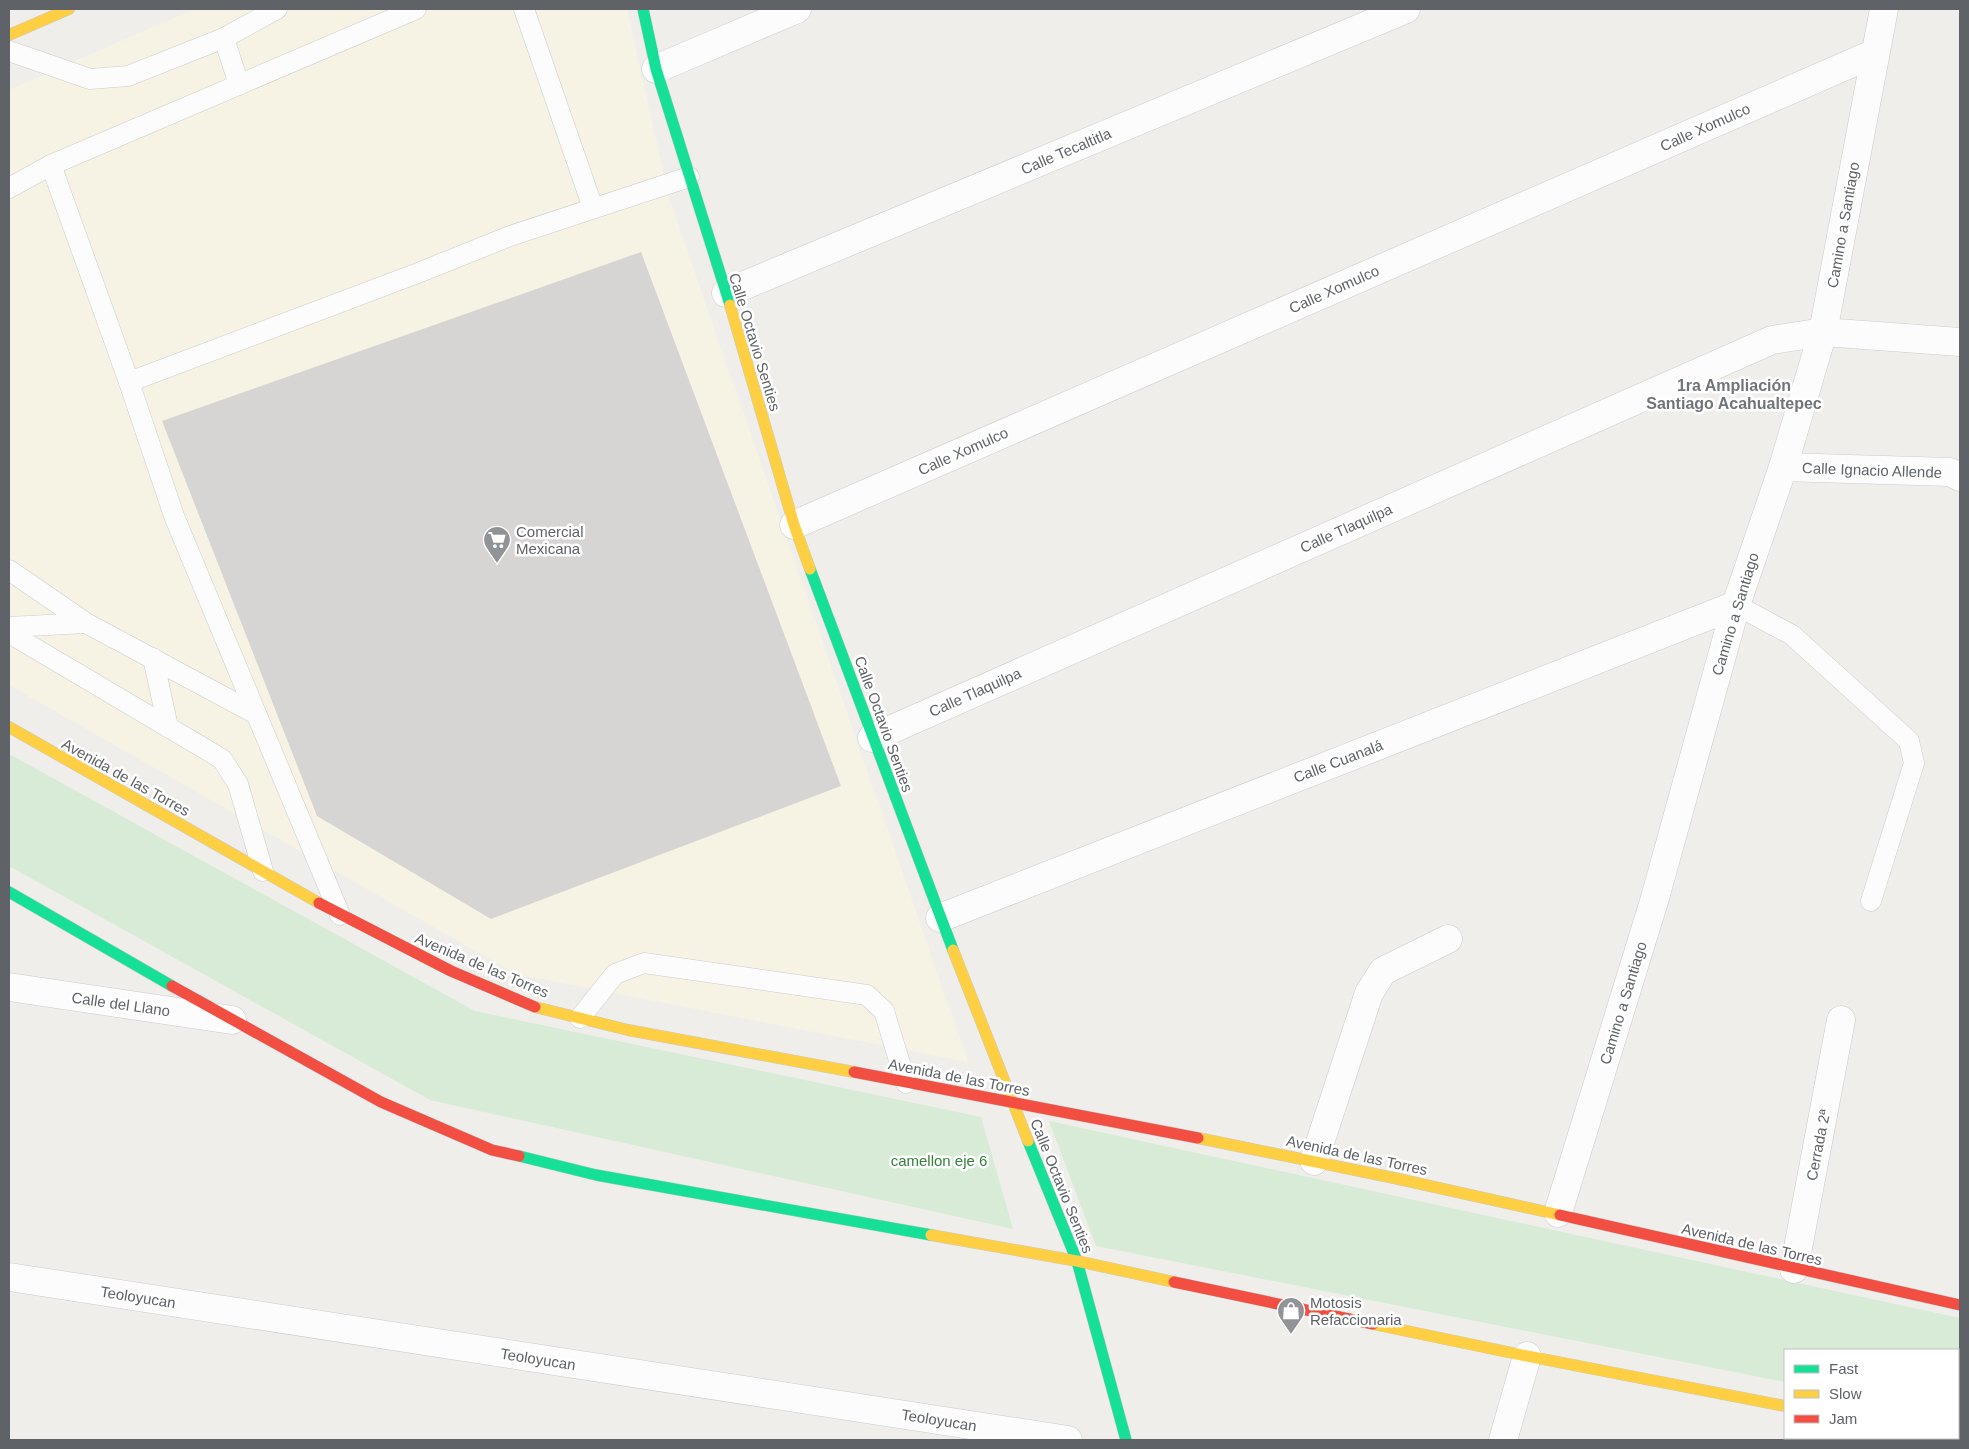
<svg xmlns="http://www.w3.org/2000/svg" width="1969" height="1449" font-family="Arial,sans-serif">
	<style>
		.commercial { fill: #f7f3e4 }
		.green { fill: #d8ebd6 }
		.building { fill: #d6d5d3 }
		.lines { fill: none; stroke-linecap: round; stroke-linejoin: round }
		.lane-casing { stroke: #cbcccc; stroke-width: 21 }
		.street-casing { stroke: #cbcccc; stroke-width: 29 }
		.fast-casing { stroke: #cacacb; stroke-width: 12 }
		.slow-casing { stroke: #cacacb; stroke-width: 12 }
		.jam-casing { stroke: #cacacb; stroke-width: 12 }
		.lane { stroke: #fdfcfc; stroke-width: 20 }
		.street { stroke: #fdfcfc; stroke-width: 28 }
		.fast { stroke: #16e098; stroke-width: 11 }
		.slow { stroke: #ffcf43; stroke-width: 11 }
		.jam { stroke: #f24e42; stroke-width: 11 }
		.labels { text-anchor: middle; dominant-baseline: central; stroke-width: 5; stroke-linejoin: round; paint-order: stroke }
		.street-label { font-size: 15px; fill: #5f6368; stroke: #fff }
		.poi-label { font-size: 15px; fill: #5f6368; stroke: #fff; text-anchor: start }
		.park-label { font-size: 15px; fill: #348238; stroke: #fff }
		.neighbourhood-label { font-size: 16px; font-weight: bold; fill: #70757a; stroke: #fff }
	</style>
	<rect width="100%" height="100%" fill="#efeeea"/>
	<path class="commercial" d="M194,9h433l42,189 299,864 -452,-88 -507,-289v-595z"/>
	<g class="green">
		<path d="M9,754l466,257 506,106 32,112 -583,-129 -421,-234z"/>
		<path d="M1049,1121l911,197v98h-2v-66h-173v32l-689,-136z"/>
	</g>
	<path class="building" d="M641,252l200,534 -350,133 -174,-103 -155,-395z"/>
	<g class="lines">
		<defs>
			<g id="lane">
				<path d="M524,9l69,199"/>
				<path d="M224,38l15,47"/>
				<path d="M9,51l81,28 38,-3 96,-38 53,-29"/>
				<path d="M51,165l78,217 45,134 166,399"/>
				<path d="M9,188l42,-23 365,-156"/>
				<path d="M129,382l289,-109 92,-37 179,-59"/>
				<path d="M9,570l77,53 170,91"/>
				<path d="M1736,605l56,30 117,106 5,22 -43,138"/>
				<path d="M9,627l77,-4"/>
				<path d="M9,633l213,126 16,25 25,87"/>
				<path d="M153,658l15,69"/>
				<path d="M580,1018l35,-44 29,-11 223,32 17,16 22,72"/>
			</g>
			<g id="street">
				<path d="M656,69l141,-60"/>
				<path d="M726,293l680,-284"/>
				<path d="M1783,467l167,5 10,5"/>
				<path d="M794,525l1081,-472"/>
				<path d="M872,738l900,-398 51,-8 137,10"/>
				<path d="M940,918l796,-313"/>
				<path d="M9,987l223,33"/>
				<path d="M1314,1161l55,-168 14,-22 65,-32"/>
				<path d="M1558,1213l97,-315 81,-293 47,-138 40,-135 61,-323"/>
				<path d="M1794,1269l47,-249"/>
				<path d="M9,1277l1059,163"/>
				<path d="M1503,1440l24,-84"/>
			</g>
			<g id="fast">
				<path d="M643,9l13,60 74,236"/>
				<path d="M810,569l143,381"/>
				<path d="M9,892l163,94"/>
				<path d="M1028,1141l49,120 49,179"/>
				<path d="M519,1156l77,19 335,60"/>
				<path d="M1944,1438l12,2"/>
			</g>
			<g id="slow">
				<path d="M9,35l60,-26"/>
				<path d="M730,305l64,220 16,44"/>
				<path d="M9,727l310,176"/>
				<path d="M953,950l75,191"/>
				<path d="M535,1007l93,23 226,42"/>
				<path d="M1198,1138l196,40 166,37"/>
				<path d="M931,1235l146,26 97,21"/>
				<path d="M1373,1324l154,32 258,50"/>
			</g>
			<g id="jam">
				<path d="M319,903l132,68 84,36"/>
				<path d="M172,986l209,116 111,48 27,6"/>
				<path d="M854,1072l344,66"/>
				<path d="M1560,1215l400,90"/>
				<path d="M1174,1282l199,42"/>
			</g>
		</defs>
		<use href="#lane" class="lane-casing"/>
		<use href="#street" class="street-casing"/>
		<use href="#fast" class="fast-casing"/>
		<use href="#slow" class="slow-casing"/>
		<use href="#jam" class="jam-casing"/>
		<use href="#lane" class="lane"/>
		<use href="#street" class="street"/>
		<use href="#fast" class="fast"/>
		<use href="#slow" class="slow"/>
		<use href="#jam" class="jam"/>
	</g>
	<defs>
		<symbol id="supermarket-pin" viewBox="-11 -11 22 30"><path d="M0 17L-7.5 6A9.5 9.5 0 1 1 7.5 6Z" fill="#919496" stroke="#fff"/><path d="M-6-5.5h2.5l.6 2H6L4.5 2H-2.5L-4.4-4H-6ZM-1.5 3.2a1.3 1.3 0 1 0 .1 0ZM3 3.2a1.3 1.3 0 1 0 .1 0Z" fill="#fff"/></symbol>
		<symbol id="shop-pin" viewBox="-11 -11 22 30"><path d="M0 17L-7.5 6A9.5 9.5 0 1 1 7.5 6Z" fill="#919496" stroke="#fff"/><path d="M-5-2.5h2.3a2.7 3.5 0 0 1 5.4 0H5L5.5 6h-11ZM-1.5-2.5h3a1.5 2.3 0 0 0-3 0Z" fill="#fff"/></symbol>
	</defs>
	<g fill-rule="evenodd">
		<use href="#supermarket-pin" x="481" y="524" width="32" height="43"/>
		<use href="#shop-pin" x="1275" y="1295" width="32" height="43"/>
	</g>
	<g class="labels">
		<g class="street-label">
			<text transform="translate(1705 127) rotate(-24)">Calle Xomulco</text>
			<text transform="translate(1066 151) rotate(-23)">Calle Tecaltitla</text>
			<text transform="translate(1843 225) rotate(-80)">Camino a Santiago</text>
			<text transform="translate(1334 289) rotate(-24)">Calle Xomulco</text>
			<text transform="translate(755 342) rotate(73)">Calle Octavio Senties</text>
			<text transform="translate(963 451) rotate(-24)">Calle Xomulco</text>
			<text transform="translate(1872 470) rotate(2)">Calle Ignacio Allende</text>
			<text transform="translate(1346 528) rotate(-24)">Calle Tlaquilpa</text>
			<text transform="translate(1735 614) rotate(-73)">Camino a Santiago</text>
			<text transform="translate(975 692) rotate(-24)">Calle Tlaquilpa</text>
			<text transform="translate(884 724) rotate(70)">Calle Octavio Senties</text>
			<text transform="translate(1338 761) rotate(-21)">Calle Cuanalá</text>
			<text transform="translate(126 777) rotate(29)">Avenida de las Torres</text>
			<text transform="translate(482 965) rotate(23)">Avenida de las Torres</text>
			<text transform="translate(1623 1003) rotate(-73)">Camino a Santiago</text>
			<text transform="translate(121 1004) rotate(8)">Calle del Llano</text>
			<text transform="translate(959 1077) rotate(11)">Avenida de las Torres</text>
			<text transform="translate(1818 1145) rotate(-79)">Cerrada 2ª</text>
			<text transform="translate(1357 1155) rotate(12)">Avenida de las Torres</text>
			<text transform="translate(1062 1186) rotate(68)">Calle Octavio Senties</text>
			<text transform="translate(1752 1244) rotate(13)">Avenida de las Torres</text>
			<text transform="translate(138 1297) rotate(9)">Teoloyucan</text>
			<text transform="translate(538 1359) rotate(9)">Teoloyucan</text>
			<text transform="translate(939 1420) rotate(9)">Teoloyucan</text>
		</g>
		<g class="poi-label">
			<text x="516" y="531">Comercial<tspan x="516" dy="17">Mexicana</tspan></text>
			<text x="1310" y="1302">Motosis<tspan x="1310" dy="17">Refaccionaria</tspan></text>
		</g>
		<g class="park-label">
			<text x="939" y="1160">camellon eje 6</text>
		</g>
		<g class="neighbourhood-label">
			<text x="1734" y="385">1ra Ampliación<tspan x="1734" dy="18">Santiago Acahualtepec</tspan></text>
		</g>
	</g>
	<rect width="1969" height="1449" fill="none" stroke="#5f6368" stroke-width="20"/>
	<rect x="1784" y="1349" width="175" height="90" fill="#ffffff" stroke="#bfc1c3"/>
	<rect x="1794" y="1365" width="25" height="8" fill="#16e098" stroke="#bfc1c3"/>
	<text x="1829" y="1374" font-size="15" fill="#5f6368">Fast</text>
	<rect x="1794" y="1390" width="25" height="8" fill="#ffcf43" stroke="#bfc1c3"/>
	<text x="1829" y="1399" font-size="15" fill="#5f6368">Slow</text>
	<rect x="1794" y="1415" width="25" height="8" fill="#f24e42" stroke="#bfc1c3"/>
	<text x="1829" y="1424" font-size="15" fill="#5f6368">Jam</text>
</svg>
